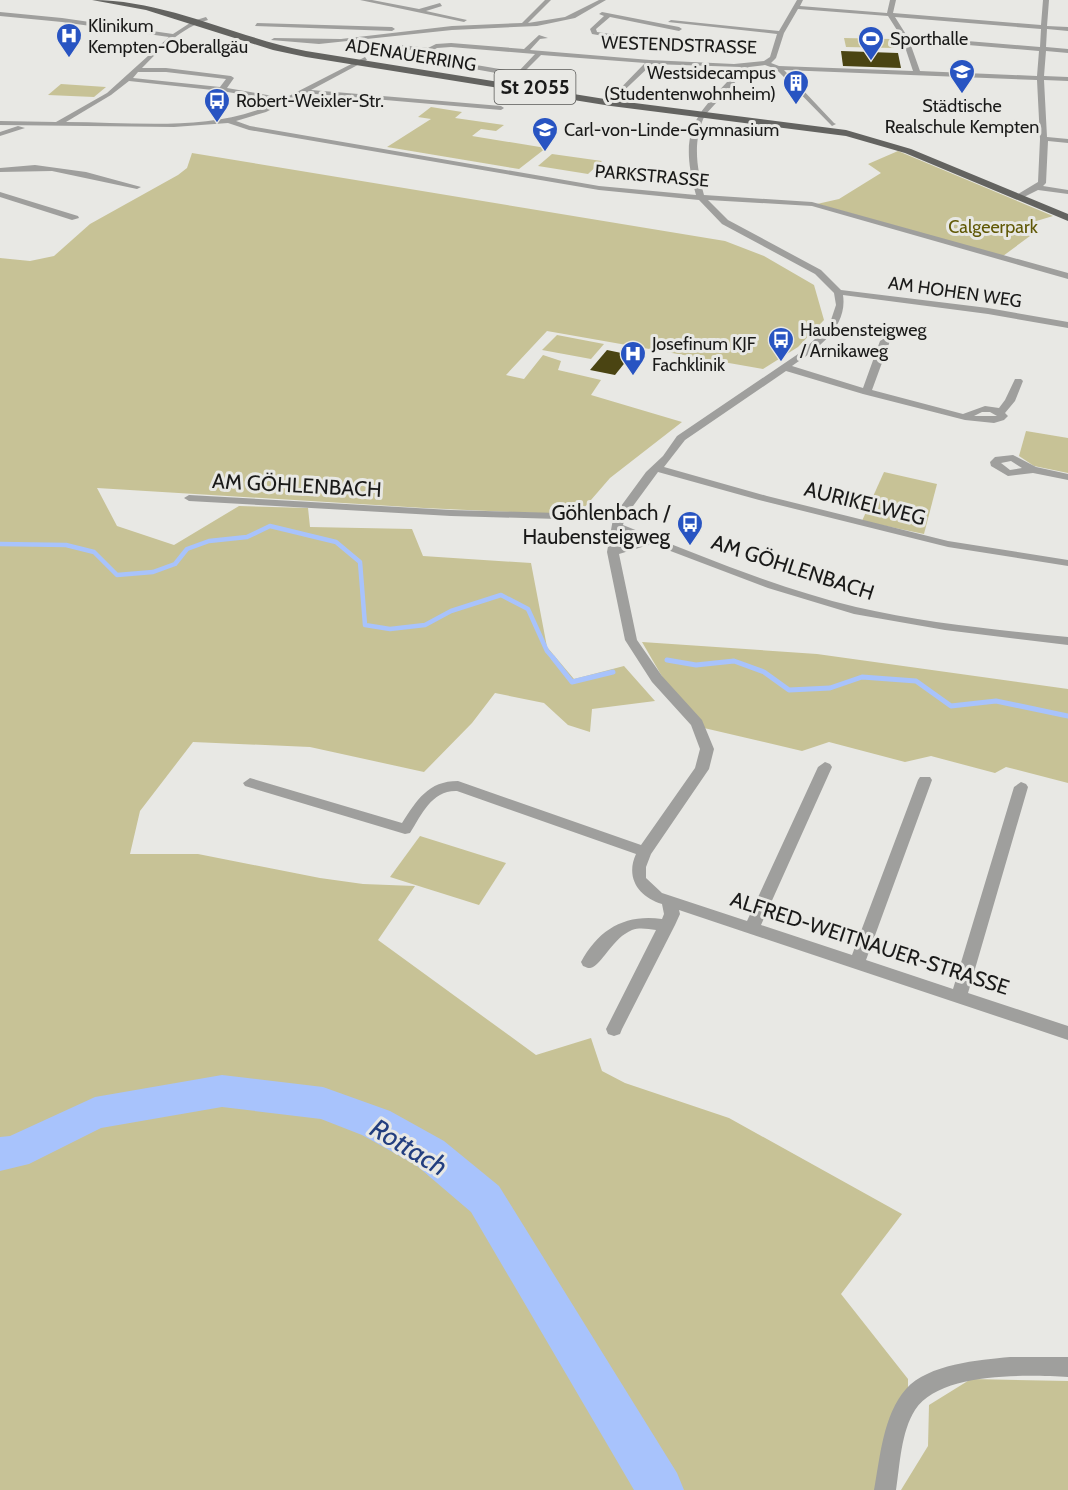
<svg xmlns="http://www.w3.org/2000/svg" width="1068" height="1490" font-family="Cabin,sans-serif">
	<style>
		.green { fill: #c7c296 }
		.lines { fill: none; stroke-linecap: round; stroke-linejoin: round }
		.stream-far1 { stroke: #a8c3fc; stroke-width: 4.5 }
		.stream { stroke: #a8c3fc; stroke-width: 5 }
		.river { fill: #a8c3fc; fill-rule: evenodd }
		.building { fill: #4a4412 }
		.street { fill: #9f9f9d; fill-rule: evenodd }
		.primary { fill: #636360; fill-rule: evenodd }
		.labels { text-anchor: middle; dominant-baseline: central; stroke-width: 6; stroke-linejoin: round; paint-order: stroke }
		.far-poi-label { font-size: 18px; fill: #1a1a19; stroke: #e8e8e4; text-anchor: start }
		.far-street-label { font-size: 18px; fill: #1a1a19; stroke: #e8e8e4 }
		.far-park-label { font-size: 18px; fill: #605806; stroke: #e8e8e4 }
		.shield { fill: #e8e8e4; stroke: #585856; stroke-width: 1.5 }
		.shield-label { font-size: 20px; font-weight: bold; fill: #1a1a19 }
		.street-label { font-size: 21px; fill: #1a1a19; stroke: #e8e8e4 }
		.poi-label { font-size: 21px; fill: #1a1a19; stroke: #e8e8e4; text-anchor: end }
		.near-water-label { font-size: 27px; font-style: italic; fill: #223e7f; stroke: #e8e8e4 }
	</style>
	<rect width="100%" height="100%" fill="#e8e8e4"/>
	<g class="green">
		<path d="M844,38l47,1 3,9 -48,-1z"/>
		<path d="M61,84l45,3 -12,10 -46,-2z"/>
		<path d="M431,107l31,5 -7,6 49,7 -8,6 -15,-2 -9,7 74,12 -27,21 -132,-22 44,-28 -13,-2z"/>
		<path d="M898,151l155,65 -33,10 10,10 -27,20 -186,-52 22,-5 42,-26 -13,-9z"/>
		<path d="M192,153l533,88 39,15 50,29 10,35 -26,27 -35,22 -216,-38 -41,44 18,4 19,-24 18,6 -3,9 43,10 -10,15 91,27 -72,56 -32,37 -154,-7 -327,-20 20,38 57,19 65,-39 69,2 2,19 102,2 11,27 108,7 16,84 27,32 50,-13 31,35 -63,8 -2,23 -22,-7 -24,-22 -49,-10 -23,30 -48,49 -114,-25 -117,-5 -53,69 -10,43h68l122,24 43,6 52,2 -37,54 158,115 55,-17 11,33 23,12 104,35 173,96 -61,80 67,85v12l-29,99h-879v-1232l30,3 24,-5 36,-32 88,-49 9,-7z"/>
		<path d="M552,154l50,7 -14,13 -50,-8z"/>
		<path d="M557,335l47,9 -13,15 -49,-9z"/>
		<path d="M1026,431l42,7v35l-34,-7 -15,-10z"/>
		<path d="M884,472l53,12 -13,50 -62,-13z"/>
		<path d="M642,642l175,12 251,35v94l-62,-16 -11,6 -64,-17 -26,6 -76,-20 -27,9 -98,-23 -37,-43z"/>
		<path d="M420,836l86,27 -27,42 -89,-28z"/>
		<path d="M971,1379l97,2v109h-167l27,-44 1,-41z"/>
	</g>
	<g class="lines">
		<path class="stream-far1" d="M0,544l66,1 28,7 23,23 36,-3 22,-8 12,-15 22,-8 38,-4 23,-11 66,16 24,20 5,63 25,4 35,-4 26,-14 50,-16 27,14 19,42 7,8"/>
		<g class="stream">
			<path d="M553,658l19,24 41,-10"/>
			<path d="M667,660l29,5 38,-4 30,11 25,18 41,-2 32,-11 54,4 35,25 45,-5 72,15"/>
		</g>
		<path class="river" d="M222,1075l101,12 67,24 54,30 55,45 178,287 7,17h-50l-163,-278 -55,-47 -54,-30 -41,-16 -99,-12 -121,21 -72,36 -29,7v-34l10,-1 85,-39z"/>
	</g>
	<g class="building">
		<path d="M841,51l57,2 3,15 -58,-2z"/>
		<path d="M607,350l24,5 -16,20 -25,-5z"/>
	</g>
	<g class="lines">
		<g class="street">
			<path d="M360,0h12l47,9 21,-6 2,3 -16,5 41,9 -3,2z"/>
			<path d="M545,0h6l-23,23 37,-6 34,-17h7l-31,18 -38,8 -85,4 -133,14 -48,-4 3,-2 67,1 111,-13 70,-3z"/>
			<path d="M797,0h6l-3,6 87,7 3,-13h6l-3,13 148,12 2,-25h6l-2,26 21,1v4l-21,-2 -1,18 22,2v4l-22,-2 -2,25 24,1v4l-24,-1 3,57 21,2v4l-20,-2 -2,42 -3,3 25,4v4l-30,-4 -18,9 -7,-2 25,-15 2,-43 -3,-59 -253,-10 50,53 2,1 -4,2 -56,-57 -11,-4 -16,2 -44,48c-13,27 -8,53 -1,80l108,7 256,71v6l-256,-73 -104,-6 20,20 93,50 20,20 147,18 80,14v6l-80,-14 -145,-19c5,33 -27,55 -51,71l71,22 17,-47 5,-3 5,3 -18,49 91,24 22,-8 14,2 6,-8 10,-21h6l2,2 -8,20 -10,12 3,3 -4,4 -10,3 -29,-3 -102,-26 -77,-23 -101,69 -21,27 103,29 181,45 120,19v6l-120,-19 -189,-47 -101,-28 -33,45 -2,8c76,30 153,63 233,82 69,16 141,23 212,30v8l-123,-15 -91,-16 -86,-26 -116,-44 -33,10 18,86 25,36 40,44 12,29 -5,20 -58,85 -5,13v11l16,15 85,28 71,-154 7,-5 5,2 2,3 -71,158 91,30 66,-175 2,-3h10l2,3 -66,180 87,29 61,-202 7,-5 5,2 2,3 -60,206 100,33v14l-389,-130 1,4 -5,11 -53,104 -2,5 -6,2 -6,-2 -2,-5 50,-99c-8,-1 -16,-3 -24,0 -19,8 -28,31 -39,37 -4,2 -5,1 -10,-1l-2,-4c18,-33 44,-48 81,-43l2,-5 -2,-10c-23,-7 -37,-26 -26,-50l-179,-63c-25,-1 -35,23 -47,42l-5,1 -160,-48 -2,-3 7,-5 152,45c15,-23 26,-42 56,-42l183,64 54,-77 5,-19 -9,-24 -39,-43 -27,-42 -18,-88 6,-33 -16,-3 -39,3 -107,-3 -262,-15 -5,-3 5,-3 262,15 107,3 39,-3 19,3 30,-41 17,-16 14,-20 124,-84 28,-26 7,-21 -2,-12 -19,-19 -93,-50 -23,-24 -100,-10 -350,-60 -21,-7 -54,4 -174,-2v-4l56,1 51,-29 62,-56 -107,-15 -62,-6v-4l62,6 111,16 20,-13 13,-4 2,3c-26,7 -47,29 -66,48h24l65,8 3,2 -7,10 58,10 80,-41 2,3 -56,30 190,16 3,2 -3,2 -197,-17 -38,19 -30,9 14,5 349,60 97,9c-19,-69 1,-80 45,-128l-89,-3 -39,37 -2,-3 34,-35 -104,-8 -22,22 -95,-17 -7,-3 5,-6 -21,-2 -25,7 -3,-2 28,-9 27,3 8,-4 15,-1 73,6 15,-14 9,3 -8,1 -10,11 120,10 84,4 30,-3 6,-4 7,-23 -109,-12 3,-2 108,11zM798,9l90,7 14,22 11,33 -134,-5 -8,-3 5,-5 8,-25zM895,17l146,12 -1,18 -133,-11zM909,40l130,11 -2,25 -117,-5zM451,47l84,7 -17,18 -95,-16 14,-8zM138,72h28l60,7 -6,8 -87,-9zM129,81l93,10 57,10c-64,32 -143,21 -213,21l45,-27zM982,412h8l7,4h-23zM622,533l17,6 1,1 -20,6z"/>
			<path d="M602,12l77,15 3,2 -3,2 -69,-14 -14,12 1,3 61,9 6,4 -16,4 -10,-7 -46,-8 -2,-5 14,-13 -5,-2z"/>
			<path d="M257,23l135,4 3,2 -3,2 -137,-5z"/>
			<path d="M18,126l7,2 -25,8v-4z"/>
			<path d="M35,165l51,7 55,15 -4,2 -85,-18 -52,1v-4z"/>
			<path d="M0,192l78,24 1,2 -7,2 -72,-23z"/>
			<path d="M1013,455l23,12 32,7v6l-35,-7 -25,3 -17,-10 -1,-4 5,-5zM1011,461l11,7 -12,2 -9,-7z"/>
			<path d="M1010,1357h58v20c-40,-2 -128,-6 -153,33 -14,22 -15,54 -19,80h-22c6,-32 9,-75 32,-101 22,-25 73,-29 104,-32z"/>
		</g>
		<path class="primary" d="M92,0c74,0 143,37 214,51l305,49 235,30 65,19 157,65v7l-163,-68 -59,-17 -235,-30 -305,-49 -33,-7 -127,-40z"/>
	</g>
	<defs>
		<symbol id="hospital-pin" viewBox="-11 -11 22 30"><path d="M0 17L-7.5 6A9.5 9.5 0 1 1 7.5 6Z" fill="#2854c2" stroke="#e8e8e4"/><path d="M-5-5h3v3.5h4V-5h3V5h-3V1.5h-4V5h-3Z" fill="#fff"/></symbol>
		<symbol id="stadium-pin" viewBox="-11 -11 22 30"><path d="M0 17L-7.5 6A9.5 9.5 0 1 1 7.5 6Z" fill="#2854c2" stroke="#e8e8e4"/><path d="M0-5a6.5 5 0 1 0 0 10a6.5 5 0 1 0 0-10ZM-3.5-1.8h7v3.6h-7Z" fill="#fff"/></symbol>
		<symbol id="school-pin" viewBox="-11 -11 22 30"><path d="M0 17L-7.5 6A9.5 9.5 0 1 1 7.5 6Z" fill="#2854c2" stroke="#e8e8e4"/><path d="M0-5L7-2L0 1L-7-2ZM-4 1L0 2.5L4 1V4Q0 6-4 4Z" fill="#fff"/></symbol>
		<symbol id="building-pin" viewBox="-11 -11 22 30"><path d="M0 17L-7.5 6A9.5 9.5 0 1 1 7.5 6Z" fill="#2854c2" stroke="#e8e8e4"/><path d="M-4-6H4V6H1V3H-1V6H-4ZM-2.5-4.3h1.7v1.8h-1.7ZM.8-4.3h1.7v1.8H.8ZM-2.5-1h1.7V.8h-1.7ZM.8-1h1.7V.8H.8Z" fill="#fff"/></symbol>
		<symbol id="bus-pin" viewBox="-11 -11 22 30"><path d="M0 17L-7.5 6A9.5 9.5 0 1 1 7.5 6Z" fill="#2854c2" stroke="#e8e8e4"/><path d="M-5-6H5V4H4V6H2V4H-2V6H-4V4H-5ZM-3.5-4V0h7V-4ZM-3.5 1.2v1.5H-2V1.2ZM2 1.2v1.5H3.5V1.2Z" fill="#fff"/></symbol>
	</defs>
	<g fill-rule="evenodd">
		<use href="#hospital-pin" x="54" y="21" width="30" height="40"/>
		<use href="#stadium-pin" x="856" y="24" width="30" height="40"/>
		<use href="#school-pin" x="947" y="57" width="30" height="40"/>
		<use href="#building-pin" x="781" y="68" width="30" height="40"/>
		<use href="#bus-pin" x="202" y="86" width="30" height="40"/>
		<use href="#school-pin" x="530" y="115" width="30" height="40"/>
		<use href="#bus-pin" x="766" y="325" width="30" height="40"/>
		<use href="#hospital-pin" x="618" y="339" width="30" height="40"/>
		<use href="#bus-pin" x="675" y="509" width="30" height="40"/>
	</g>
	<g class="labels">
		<g class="far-poi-label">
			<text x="88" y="26">Klinikum<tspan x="88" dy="21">Kempten-Oberallgäu</tspan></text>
			<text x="890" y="39">Sporthalle</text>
			<text x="776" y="73" text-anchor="end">Westsidecampus<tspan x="776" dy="21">(Studentenwohnheim)</tspan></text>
			<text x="236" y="101">Robert-Weixler-Str.</text>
			<text x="962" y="106" text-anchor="middle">Städtische<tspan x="962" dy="21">Realschule Kempten</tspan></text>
			<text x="564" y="130">Carl-von-Linde-Gymnasium</text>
			<text x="800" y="330">Haubensteigweg<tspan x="800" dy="21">/ Arnikaweg</tspan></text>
			<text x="652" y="344">Josefinum KJF<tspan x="652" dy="21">Fachklinik</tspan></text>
		</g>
		<g class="far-street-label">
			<text transform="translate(679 45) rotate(2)">WESTENDSTRASSE</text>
			<text transform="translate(411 55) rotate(9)">ADENAUERRING</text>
			<text transform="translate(652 176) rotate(5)">PARKSTRASSE</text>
			<text transform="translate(955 292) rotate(8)">AM HOHEN WEG</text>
		</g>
		<g class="far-park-label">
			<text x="993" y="227">Calgeerpark</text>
		</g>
		<rect class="shield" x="494.5" y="70" width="81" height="34" rx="4.5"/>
		<g class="shield-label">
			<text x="535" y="87">St 2055</text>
		</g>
		<g class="street-label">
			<text transform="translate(297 485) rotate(3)">AM GÖHLENBACH</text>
			<text transform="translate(865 503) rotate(14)">AURIKELWEG</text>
			<text transform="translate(793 567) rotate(18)">AM GÖHLENBACH</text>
			<text transform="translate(870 943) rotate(18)">ALFRED-WEITNAUER-STRASSE</text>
		</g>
		<g class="poi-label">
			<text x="670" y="512">Göhlenbach /<tspan x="670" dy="24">Haubensteigweg</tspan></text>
		</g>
		<g class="near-water-label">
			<text transform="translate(409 1147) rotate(31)">Rottach</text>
		</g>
	</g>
</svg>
